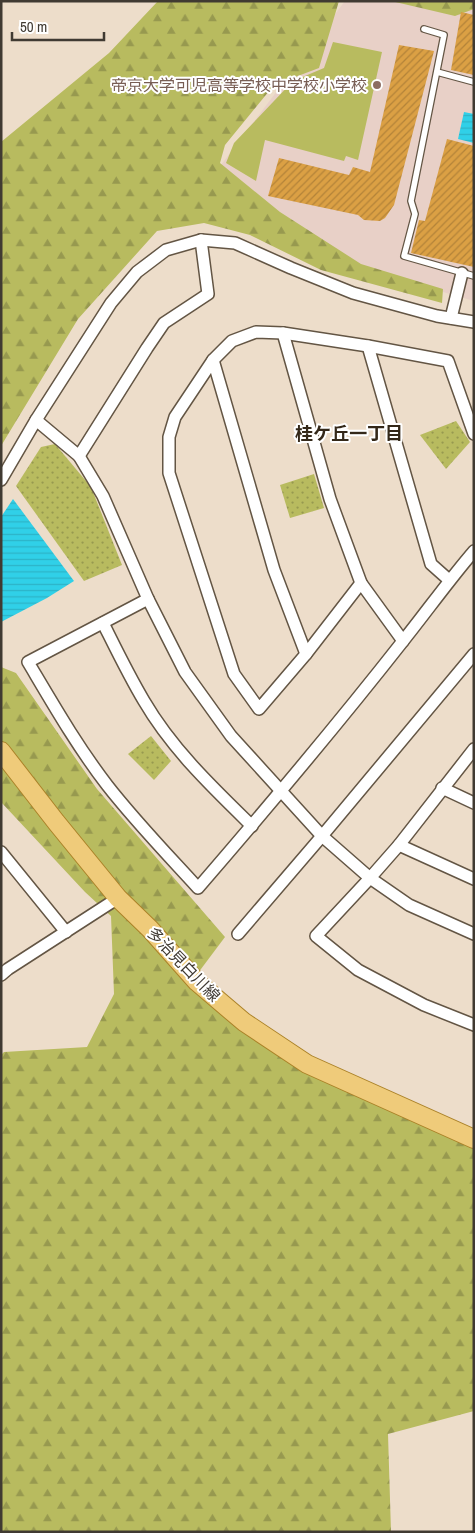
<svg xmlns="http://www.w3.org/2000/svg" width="475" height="1533" font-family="'Archivo Narrow','Noto Sans JP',sans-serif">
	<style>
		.education { fill: #e8d0c7 }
		.forest { fill: url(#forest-firs) }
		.park { fill: url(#park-dots) }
		.pitch { fill: #b8bb5f }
		.water { fill: url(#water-rules) }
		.building { fill: url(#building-hatch) }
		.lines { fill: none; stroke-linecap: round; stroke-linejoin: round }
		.lane-casing { stroke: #635544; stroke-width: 8 }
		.street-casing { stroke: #635544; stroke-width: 14 }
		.primary-casing { stroke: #ab8228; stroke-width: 20 }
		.lane { stroke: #fff; stroke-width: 5.5 }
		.street { stroke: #fff; stroke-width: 11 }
		.primary { stroke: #efcb7a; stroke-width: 18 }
		.education-dot { fill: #8d6e63; stroke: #fff; stroke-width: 2 }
		.labels { text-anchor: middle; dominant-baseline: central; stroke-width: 4; stroke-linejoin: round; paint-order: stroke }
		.education-label { font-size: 16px; fill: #785e54; stroke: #fff; text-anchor: end }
		.street-label { font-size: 16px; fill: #403a32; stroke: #fff }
		.neighbourhood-label { font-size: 18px; font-weight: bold; fill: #342819; stroke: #fff }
	</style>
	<defs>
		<pattern id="forest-firs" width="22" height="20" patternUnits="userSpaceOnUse" patternTransform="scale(1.25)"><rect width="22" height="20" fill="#b8bb5f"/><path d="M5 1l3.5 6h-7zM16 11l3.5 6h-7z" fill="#97994f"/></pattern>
		<pattern id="park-dots" width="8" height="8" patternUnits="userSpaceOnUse" patternTransform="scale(1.25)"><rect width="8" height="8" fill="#b8bb5f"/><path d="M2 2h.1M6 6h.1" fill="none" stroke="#97994f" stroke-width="1.8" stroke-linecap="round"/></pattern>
		<pattern id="water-rules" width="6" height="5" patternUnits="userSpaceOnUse" patternTransform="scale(1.25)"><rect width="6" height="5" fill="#30d0e8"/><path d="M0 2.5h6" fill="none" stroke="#2cb3c7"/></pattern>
		<pattern id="building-hatch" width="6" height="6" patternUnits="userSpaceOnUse" patternTransform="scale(1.25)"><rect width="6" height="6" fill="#dba044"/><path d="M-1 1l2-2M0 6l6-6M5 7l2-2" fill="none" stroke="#b38339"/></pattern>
	</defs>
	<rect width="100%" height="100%" fill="#edddca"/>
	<path class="education" d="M345,1h129v300l-130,-38 -126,-94z"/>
	<g class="forest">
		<path d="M158,1h181l-20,67 -45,17 -49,60 -5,18 60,49 81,52 82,25 -1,14 -121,-33 -71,-35 -46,-12 -47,8 -79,88 -77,127v-304l108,-89z"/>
		<path d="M391,1h83v8l-19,7z"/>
		<path d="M1,667l15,6 81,116 128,148 -36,48 115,86 170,78v262l-86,23 3,98h-390v-477l3,-3 83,-5 27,-53 -3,-78 -26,-24 -84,-90z"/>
	</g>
	<g class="park">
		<path d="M456,421l14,21 -24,27 -26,-34z"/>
		<path d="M55,444l36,43 31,78 -38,16 -68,-95 25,-39z"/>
		<path d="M314,474l10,34 -34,10 -10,-33z"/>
		<path d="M151,736l20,25 -17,19 -26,-26z"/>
	</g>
	<path class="pitch" d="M333,42l49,10 -24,108 -12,-4 -2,5 -79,-21 -9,41 -30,-18 8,-20 59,-62 31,-13z"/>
	<g class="water">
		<path d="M464,112l10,2v29l-16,-4z"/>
		<path d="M13,499l61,82 -27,17 -46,24v-105z"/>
	</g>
	<g class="building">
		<path d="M461,12l13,3v60l-23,-5z"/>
		<path d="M399,45l35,6 -40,154 -9,13 -5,3 -16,-1 -6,-5 -90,-19 11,-38 70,17 4,-8 17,5z"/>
		<path d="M447,139l27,7v121l-63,-14 8,-33 6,1z"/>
	</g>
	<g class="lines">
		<defs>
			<g id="lane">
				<path d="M424,29l20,6 -33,166 4,13 -11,42 70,20"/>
				<path d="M437,72l37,10"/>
			</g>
			<g id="street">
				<path d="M451,318l11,-45"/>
				<path d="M283,333l47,166 31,84 42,58"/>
				<path d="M368,346l63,218 18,16"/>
				<path d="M213,360l61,210 32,84"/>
				<path d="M36,420l43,36 24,40 45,103 37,73 46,64 91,100 48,42 39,27 65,29"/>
				<path d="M79,456l68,-108 17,-25 44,-29 -7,-54"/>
				<path d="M1,480l35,-60 75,-117 26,-31 29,-22 35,-10 34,3 56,25 62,25 84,23 37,6"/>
				<path d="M361,583l-55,71 -47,55 -25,-35 -65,-201v-36l6,-20 38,-57 19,-19 24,-9 27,1 85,13 80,15 26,73"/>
				<path d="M148,599l-120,63c25,42 49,84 79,123 28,36 60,69 91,103 70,-81 139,-163 205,-247 24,-30 46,-61 71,-90"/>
				<path d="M103,623c13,26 26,53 41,78 28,48 69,87 108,125"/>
				<path d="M474,749l-75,96 -29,33 -54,58 42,34 66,35 50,20"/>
				<path d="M442,788l32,15"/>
				<path d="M399,845l75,34"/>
				<path d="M1,852l65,80"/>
				<path d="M238,934l84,-98 152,-182"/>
				<path d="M1,975l7,-6 110,-71"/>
			</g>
			<path id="primary" d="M1,751l55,71 62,76 32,31 47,53 47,40 63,42 167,75"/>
		</defs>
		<use href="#lane" class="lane-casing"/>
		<use href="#street" class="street-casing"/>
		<use href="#primary" class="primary-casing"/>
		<use href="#lane" class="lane"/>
		<use href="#street" class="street"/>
		<use href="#primary" class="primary"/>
	</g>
	<circle class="education-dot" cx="377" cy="85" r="5"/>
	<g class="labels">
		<g class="education-label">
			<text x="367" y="85">帝京大学可児高等学校中学校小学校</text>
		</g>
		<g class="street-label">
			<text transform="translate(184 964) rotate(46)">多治見白川線</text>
		</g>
		<g class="neighbourhood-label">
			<text x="349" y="433">桂ケ丘一丁目</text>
		</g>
	</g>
	<rect width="475" height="1533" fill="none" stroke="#403a32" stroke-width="5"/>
	<path d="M12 32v8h92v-8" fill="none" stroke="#403a32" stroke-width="2.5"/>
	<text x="20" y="32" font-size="15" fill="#403a32" stroke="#ffffff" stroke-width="4" paint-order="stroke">50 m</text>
</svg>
